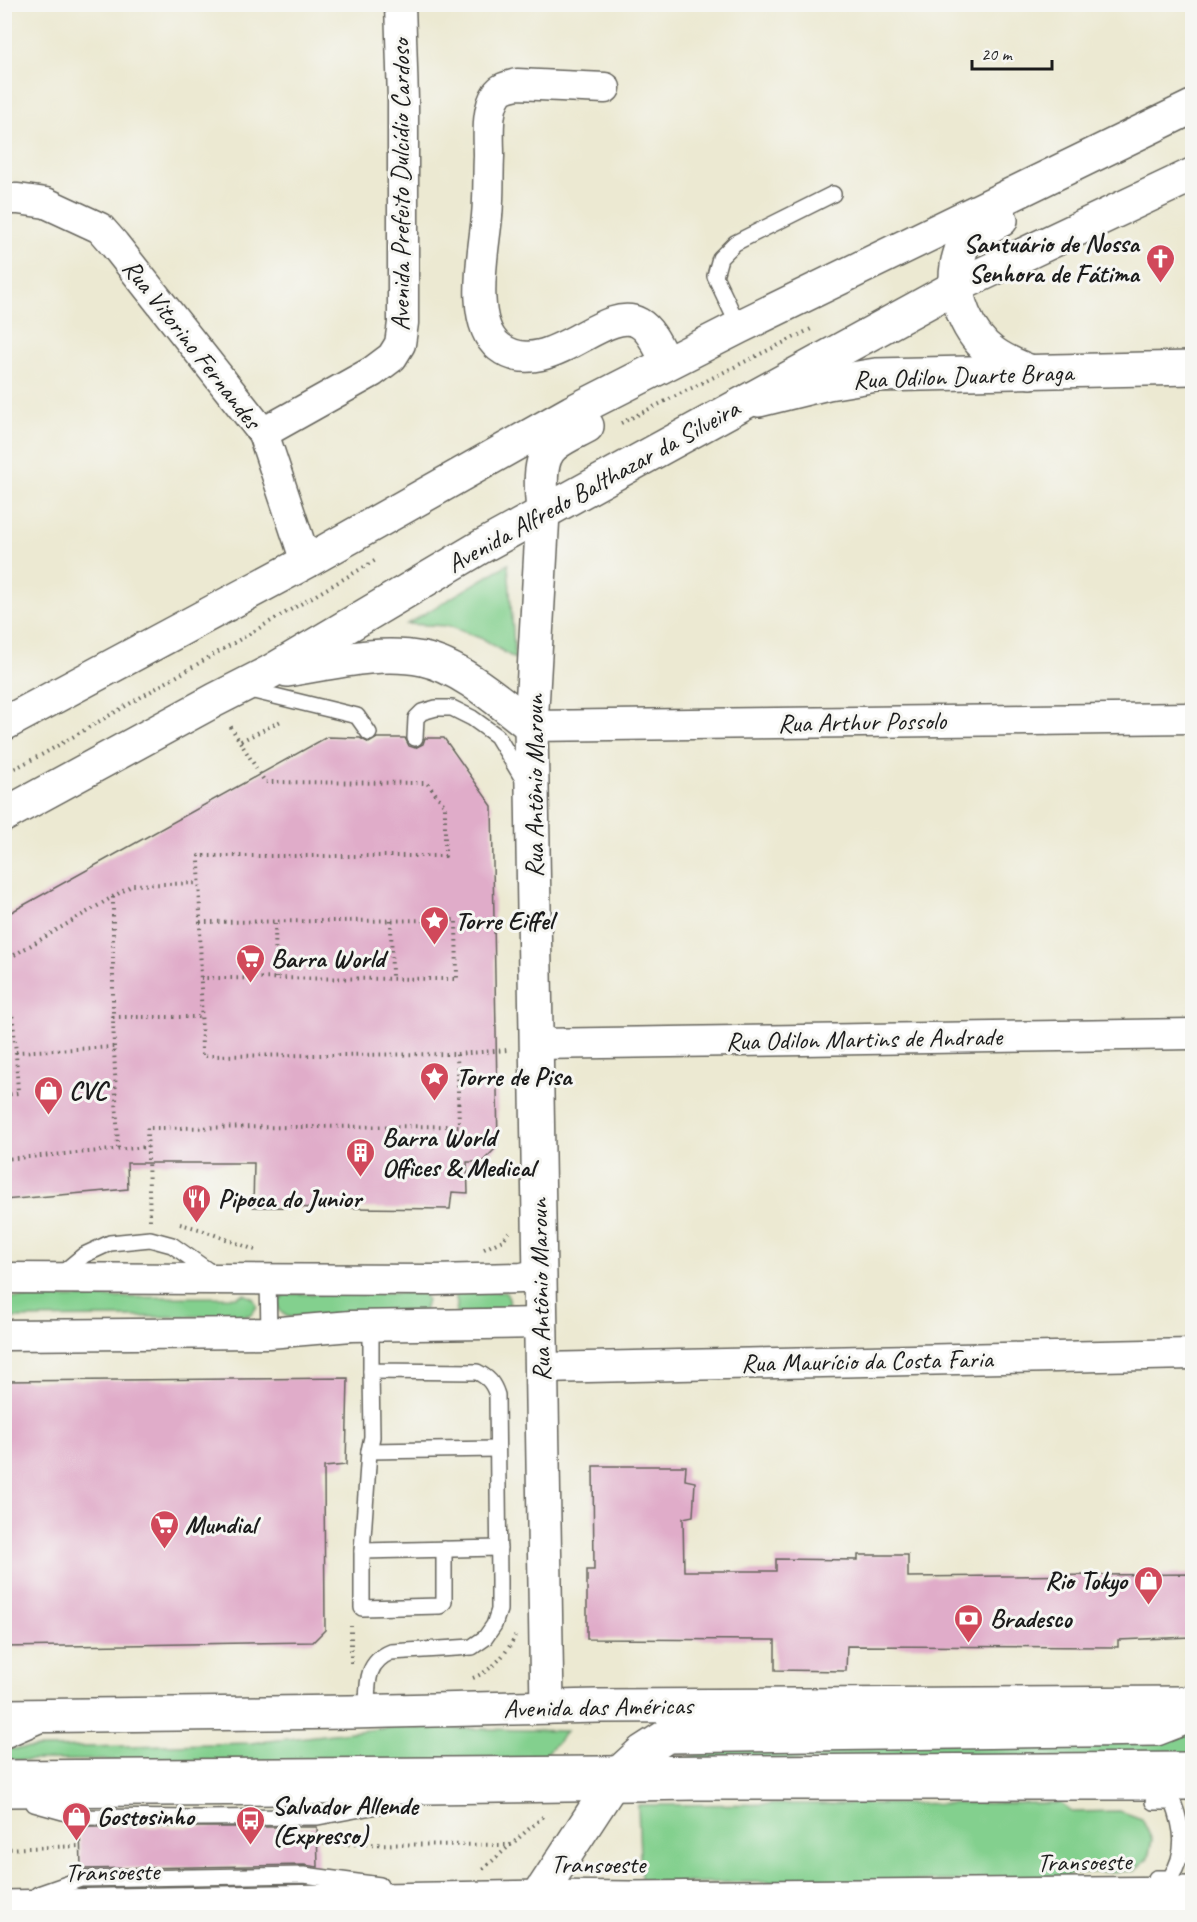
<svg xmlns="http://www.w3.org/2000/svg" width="1197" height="1922" font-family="Caveat,sans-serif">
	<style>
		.grass { fill: #83d08e; stroke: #507655; stroke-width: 1.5 }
		.building { fill: #e0acc9 }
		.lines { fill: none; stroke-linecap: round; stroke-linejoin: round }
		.service-casing { stroke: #65645c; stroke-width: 18 }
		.minor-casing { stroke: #65645c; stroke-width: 33 }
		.tertiary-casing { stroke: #65645c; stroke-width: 36 }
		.secondary-casing { stroke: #65645c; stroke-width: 36 }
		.trunk-casing { stroke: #65645c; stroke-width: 36 }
		.path { stroke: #65645c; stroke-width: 4; stroke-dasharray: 1.5 4.5; stroke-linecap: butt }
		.service { stroke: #fff; stroke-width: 15 }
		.minor { stroke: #fff; stroke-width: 30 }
		.tertiary { stroke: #fff; stroke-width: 33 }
		.secondary { stroke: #fff; stroke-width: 33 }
		.trunk { stroke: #fff; stroke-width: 33 }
		.labels { text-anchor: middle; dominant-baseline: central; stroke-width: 6; stroke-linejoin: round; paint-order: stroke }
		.street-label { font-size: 26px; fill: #1c1c1c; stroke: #f6f6f2 }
		.poi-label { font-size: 26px; font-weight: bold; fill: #1c1c1c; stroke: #f6f6f2; text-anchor: start }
	</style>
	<rect width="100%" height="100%" fill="#f6f6f2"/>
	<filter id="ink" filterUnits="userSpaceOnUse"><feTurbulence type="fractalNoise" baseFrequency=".0167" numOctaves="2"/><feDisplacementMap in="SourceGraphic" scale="12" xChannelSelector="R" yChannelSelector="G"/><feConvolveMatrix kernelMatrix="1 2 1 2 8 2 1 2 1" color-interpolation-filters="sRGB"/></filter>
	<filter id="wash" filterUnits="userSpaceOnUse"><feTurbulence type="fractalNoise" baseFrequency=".008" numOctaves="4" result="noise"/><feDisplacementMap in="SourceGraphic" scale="24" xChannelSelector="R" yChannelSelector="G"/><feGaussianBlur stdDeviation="1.35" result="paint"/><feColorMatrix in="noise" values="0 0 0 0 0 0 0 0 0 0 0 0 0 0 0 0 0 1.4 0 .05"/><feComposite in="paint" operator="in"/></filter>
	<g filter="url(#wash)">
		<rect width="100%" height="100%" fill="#ece9d2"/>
		<g class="grass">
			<path d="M508,564l7,95 -30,-19 -36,-14 -42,-2z"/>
			<path d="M455,1292h50c5,6 6,11 3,18l-52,5 1,-11z"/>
			<path d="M423,1293l4,7 -3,11 -135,6c-12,-4 -15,-16 -3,-23z"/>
			<path d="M244,1294l9,4 4,8 -5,8 -7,2 -240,2 -1,-20 233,-1z"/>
			<path d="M396,1727l171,4 -28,31 -534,-2 -1,-11 247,-6z"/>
			<path d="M1192,1735v23l-510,3 41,-17 402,-5z"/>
			<path d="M1060,1803l12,9 48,-1 22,8 10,21 -4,18 -14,13 -62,2 -13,7 -418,3 -3,-78z"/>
		</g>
		<g id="blocks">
			<g class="building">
				<path d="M327,737l33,1 9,5 8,-5h28l4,8 6,2 8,-4 2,-6h19l48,68 6,340 -16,16h-15l1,31 -16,-1 -2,17 -197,-2 1,-44h-127l1,26 -124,11v-284z"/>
				<path d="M348,1378l-2,87 -22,2 1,163 -12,12 -309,5v-266z"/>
				<path d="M593,1466h93l-1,14 10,2 -2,34 -10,2 1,53h92v-12l82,1v-5h50v22l284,-3v63l-74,3v7l-271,-1 -1,25 -71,-1v-30l-188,-1v-69h7z"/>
				<path d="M80,1827h237l1,40 -14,-2 -223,4z"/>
			</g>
		</g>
	</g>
	<g filter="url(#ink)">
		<use href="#blocks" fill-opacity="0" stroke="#65645c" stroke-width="1.5"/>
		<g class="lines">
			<defs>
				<g id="service">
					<path d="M739,327l-24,-51 5,-18 15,-15 98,-49"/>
					<path d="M246,689l111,27 12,17"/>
					<path d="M415,738l1,-20 6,-6 14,-4h16l20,10 25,18 29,48"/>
					<path d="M60,1275l24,-20 26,-12 40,-4 22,6 44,31"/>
					<path d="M268,1279l1,54"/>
					<path d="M371,1371l1,66 -3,14 -7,100v57l78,-2 4,-4v-53"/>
					<path d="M369,1451l128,-2"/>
					<path d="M362,1551l137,-3"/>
					<path d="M367,1711c1,-25 -3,-48 24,-59l81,-5 13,-9 9,-13 5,-15v-30l-2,-185c-4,-12 -8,-17 -20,-23l-106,-1v-45"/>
					<path d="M4,1799l423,-3 269,-4h496"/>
					<path d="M1153,1802h20c10,26 14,51 -3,76h-14"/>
					<path d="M34,1804l47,13 117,1 120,-1 70,-13"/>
					<path d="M38,1894l43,-15 223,-4 76,10"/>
					<path d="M4,1898l540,-10 86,1 562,-5"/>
				</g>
				<g id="minor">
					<path d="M605,88l-88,-4c-7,2 -16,3 -20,10 -11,16 -8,44 -8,62 -1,20 0,40 -2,60 -3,35 -19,106 12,131 47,37 105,-44 140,-24 13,7 21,28 28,41"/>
					<path d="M4,199h14l28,4 54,25 14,16 149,189 43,129"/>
					<path d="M263,433l109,-61 20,-15 8,-13 3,-21v-223l-3,-96"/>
					<path d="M531,726l661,-8"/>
					<path d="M536,1044l656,-10"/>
					<path d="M4,1278l430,2 88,-2 18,-4"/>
					<path d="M4,1335l265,-2 82,-7 190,-3"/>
					<path d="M542,1368l650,-14"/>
				</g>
				<g id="tertiary">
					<path d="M759,400l69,-17 48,-8 316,-7"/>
					<path d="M543,513l-12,213 16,981"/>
				</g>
				<g id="secondary">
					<path d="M1001,220l-36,19c-3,9 -7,18 -8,27 -5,31 11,69 36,87 12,9 25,14 38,19"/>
					<path d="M543,513c-1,-20 -7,-54 11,-68 9,-8 22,-13 33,-19"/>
					<path d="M287,670c44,-7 92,-20 136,-11 38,8 78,44 108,67"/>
					<path d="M4,724l302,-162 266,-150 167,-85 453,-220"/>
					<path d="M4,815l211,-115 55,-28 209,-124 478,-262 235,-111"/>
					<path d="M6,1716l344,-4 249,-6 593,-3"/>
				</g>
				<g id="trunk">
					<path d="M4,1731l32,-14"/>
					<path d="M4,1777l1188,-8"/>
					<path d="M4,1916l1188,-11"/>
					<path d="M524,1918l95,-145 23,-21 25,-16 489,-7 36,-14"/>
				</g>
			</defs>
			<use href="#service" class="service-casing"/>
			<use href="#minor" class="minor-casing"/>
			<use href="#tertiary" class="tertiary-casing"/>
			<use href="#secondary" class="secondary-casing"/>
			<use href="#trunk" class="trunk-casing"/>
			<g class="path">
				<path d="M621,423l192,-95"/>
				<path d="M241,741l42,-21"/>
				<path d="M4,774l41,-21 331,-193"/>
				<path d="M113,897v120"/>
				<path d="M391,920l1,59"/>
				<path d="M200,922l256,-2 1,59 -256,-1"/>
				<path d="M275,923l1,55"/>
				<path d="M4,961l129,-76 66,-2"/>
				<path d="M4,1012h8l4,40 98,-5 4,101"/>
				<path d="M114,1047l-1,-30h89"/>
				<path d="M457,1054l50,-4"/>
				<path d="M4,1095l14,-2 -2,-41"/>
				<path d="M4,1159l144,-12"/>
				<path d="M150,1220l-3,-92 312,-2 -2,-72 -255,2 -3,-200h246v-50l-18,-23 -162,-1 -36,-58"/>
				<path d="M180,1224l19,5 56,21"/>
				<path d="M484,1249l19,-9 6,-8"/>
				<path d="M351,1663v-37"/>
				<path d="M473,1678c18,-7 34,-24 42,-42"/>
				<path d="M318,1844l195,1"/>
				<path d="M4,1849l76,-3"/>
				<path d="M483,1869l62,-54"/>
			</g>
			<use href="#service" class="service"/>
			<use href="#minor" class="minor"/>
			<use href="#tertiary" class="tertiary"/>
			<use href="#secondary" class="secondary"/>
			<use href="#trunk" class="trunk"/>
		</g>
	</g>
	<defs>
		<symbol id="church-pin" viewBox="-11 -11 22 30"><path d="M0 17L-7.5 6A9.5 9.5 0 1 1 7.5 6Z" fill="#d1495b" stroke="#f6f6f2"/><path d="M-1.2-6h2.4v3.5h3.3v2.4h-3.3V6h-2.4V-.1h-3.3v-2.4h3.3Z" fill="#fff"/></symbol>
		<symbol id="sight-pin" viewBox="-11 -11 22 30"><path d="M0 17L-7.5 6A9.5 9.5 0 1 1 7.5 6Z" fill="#d1495b" stroke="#f6f6f2"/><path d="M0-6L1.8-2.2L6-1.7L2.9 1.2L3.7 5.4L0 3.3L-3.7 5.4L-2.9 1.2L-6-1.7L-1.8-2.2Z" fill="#fff"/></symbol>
		<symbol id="supermarket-pin" viewBox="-11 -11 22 30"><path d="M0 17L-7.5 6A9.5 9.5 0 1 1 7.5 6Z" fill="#d1495b" stroke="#f6f6f2"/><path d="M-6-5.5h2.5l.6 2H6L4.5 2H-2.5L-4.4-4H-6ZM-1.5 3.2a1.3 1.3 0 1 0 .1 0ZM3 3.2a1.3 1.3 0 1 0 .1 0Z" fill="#fff"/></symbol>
		<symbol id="shop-pin" viewBox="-11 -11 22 30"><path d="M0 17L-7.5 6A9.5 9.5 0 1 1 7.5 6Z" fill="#d1495b" stroke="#f6f6f2"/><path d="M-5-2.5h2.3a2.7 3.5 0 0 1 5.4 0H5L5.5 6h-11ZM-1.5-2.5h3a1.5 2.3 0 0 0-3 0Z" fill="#fff"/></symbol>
		<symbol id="building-pin" viewBox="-11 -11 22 30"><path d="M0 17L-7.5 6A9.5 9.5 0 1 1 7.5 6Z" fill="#d1495b" stroke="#f6f6f2"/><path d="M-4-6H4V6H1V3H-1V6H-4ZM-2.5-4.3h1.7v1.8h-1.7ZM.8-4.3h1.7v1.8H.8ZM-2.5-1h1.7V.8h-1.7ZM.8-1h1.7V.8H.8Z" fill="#fff"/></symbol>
		<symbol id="restaurant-pin" viewBox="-11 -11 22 30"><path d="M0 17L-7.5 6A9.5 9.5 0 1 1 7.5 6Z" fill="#d1495b" stroke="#f6f6f2"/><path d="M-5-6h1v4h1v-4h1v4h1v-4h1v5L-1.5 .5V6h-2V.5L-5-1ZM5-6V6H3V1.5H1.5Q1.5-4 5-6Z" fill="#fff"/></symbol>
		<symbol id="bank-pin" viewBox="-11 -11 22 30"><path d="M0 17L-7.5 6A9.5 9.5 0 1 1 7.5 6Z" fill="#d1495b" stroke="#f6f6f2"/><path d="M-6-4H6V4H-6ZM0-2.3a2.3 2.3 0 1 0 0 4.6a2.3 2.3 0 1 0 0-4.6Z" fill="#fff"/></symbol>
		<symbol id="bus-pin" viewBox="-11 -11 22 30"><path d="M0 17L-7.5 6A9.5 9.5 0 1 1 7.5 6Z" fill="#d1495b" stroke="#f6f6f2"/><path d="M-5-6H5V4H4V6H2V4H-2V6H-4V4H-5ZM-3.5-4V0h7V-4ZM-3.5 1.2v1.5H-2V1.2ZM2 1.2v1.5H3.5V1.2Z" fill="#fff"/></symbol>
	</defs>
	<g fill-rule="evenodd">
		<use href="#church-pin" x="1144" y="242" width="33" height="45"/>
		<use href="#sight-pin" x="418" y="904" width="33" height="45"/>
		<use href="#supermarket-pin" x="234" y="942" width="33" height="45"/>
		<use href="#sight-pin" x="418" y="1060" width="33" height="45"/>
		<use href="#shop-pin" x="32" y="1074" width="33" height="45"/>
		<use href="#building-pin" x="344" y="1136" width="33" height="45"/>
		<use href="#restaurant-pin" x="180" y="1182" width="33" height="45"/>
		<use href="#supermarket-pin" x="148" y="1508" width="33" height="45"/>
		<use href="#shop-pin" x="1132" y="1564" width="33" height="45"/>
		<use href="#bank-pin" x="952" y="1602" width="33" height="45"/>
		<use href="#shop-pin" x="60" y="1800" width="33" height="45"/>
		<use href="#bus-pin" x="234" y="1804" width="33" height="45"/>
	</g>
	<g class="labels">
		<g class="street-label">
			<text transform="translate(400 185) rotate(-90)">Avenida Prefeito Dulcídio Cardoso</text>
			<text transform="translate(192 344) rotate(52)">Rua Vitorino Fernandes</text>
			<text transform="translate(963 376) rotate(-2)">Rua Odilon Duarte Braga</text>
			<text transform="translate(593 486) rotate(-29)">Avenida Alfredo Balthazar da Silveira</text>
			<text transform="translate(862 722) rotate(-1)">Rua Arthur Possolo</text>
			<text transform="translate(534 786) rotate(-90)">Rua Antônio Maroun</text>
			<text transform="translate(864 1039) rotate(-1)">Rua Odilon Martins de Andrade</text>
			<text transform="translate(540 1290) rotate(-91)">Rua Antônio Maroun</text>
			<text transform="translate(867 1361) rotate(-1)">Rua Maurício da Costa Faria</text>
			<text transform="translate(598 1707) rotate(-1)">Avenida das Américas</text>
			<text transform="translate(1084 1862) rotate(-1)">Transoeste</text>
			<text x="598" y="1864">Transoeste</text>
			<text transform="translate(112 1872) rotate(-1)">Transoeste</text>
		</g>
		<g class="poi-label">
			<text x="1139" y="243" text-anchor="end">Santuário de Nossa<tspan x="1139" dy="30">Senhora de Fátima</tspan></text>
			<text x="455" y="920">Torre Eiffel</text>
			<text x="271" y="958">Barra World</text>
			<text x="456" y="1076">Torre de Pisa</text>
			<text x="69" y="1090">CVC</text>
			<text x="382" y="1137">Barra World<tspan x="382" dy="30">Offices &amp; Medical</tspan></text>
			<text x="218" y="1198">Pipoca do Junior</text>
			<text x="185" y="1524">Mundial</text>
			<text x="1127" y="1580" text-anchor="end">Rio Tokyo</text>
			<text x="990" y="1618">Bradesco</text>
			<text x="272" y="1805">Salvador Allende<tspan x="272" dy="30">(Expresso)</tspan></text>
			<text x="97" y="1816">Gostosinho</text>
		</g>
	</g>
	<rect width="1197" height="1922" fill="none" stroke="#f6f6f2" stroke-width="24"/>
	<path d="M972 60v9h80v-9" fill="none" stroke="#1c1c1c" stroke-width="3"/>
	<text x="981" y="60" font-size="18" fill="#1c1c1c" stroke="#f6f6f2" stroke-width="4.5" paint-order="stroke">20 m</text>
</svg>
